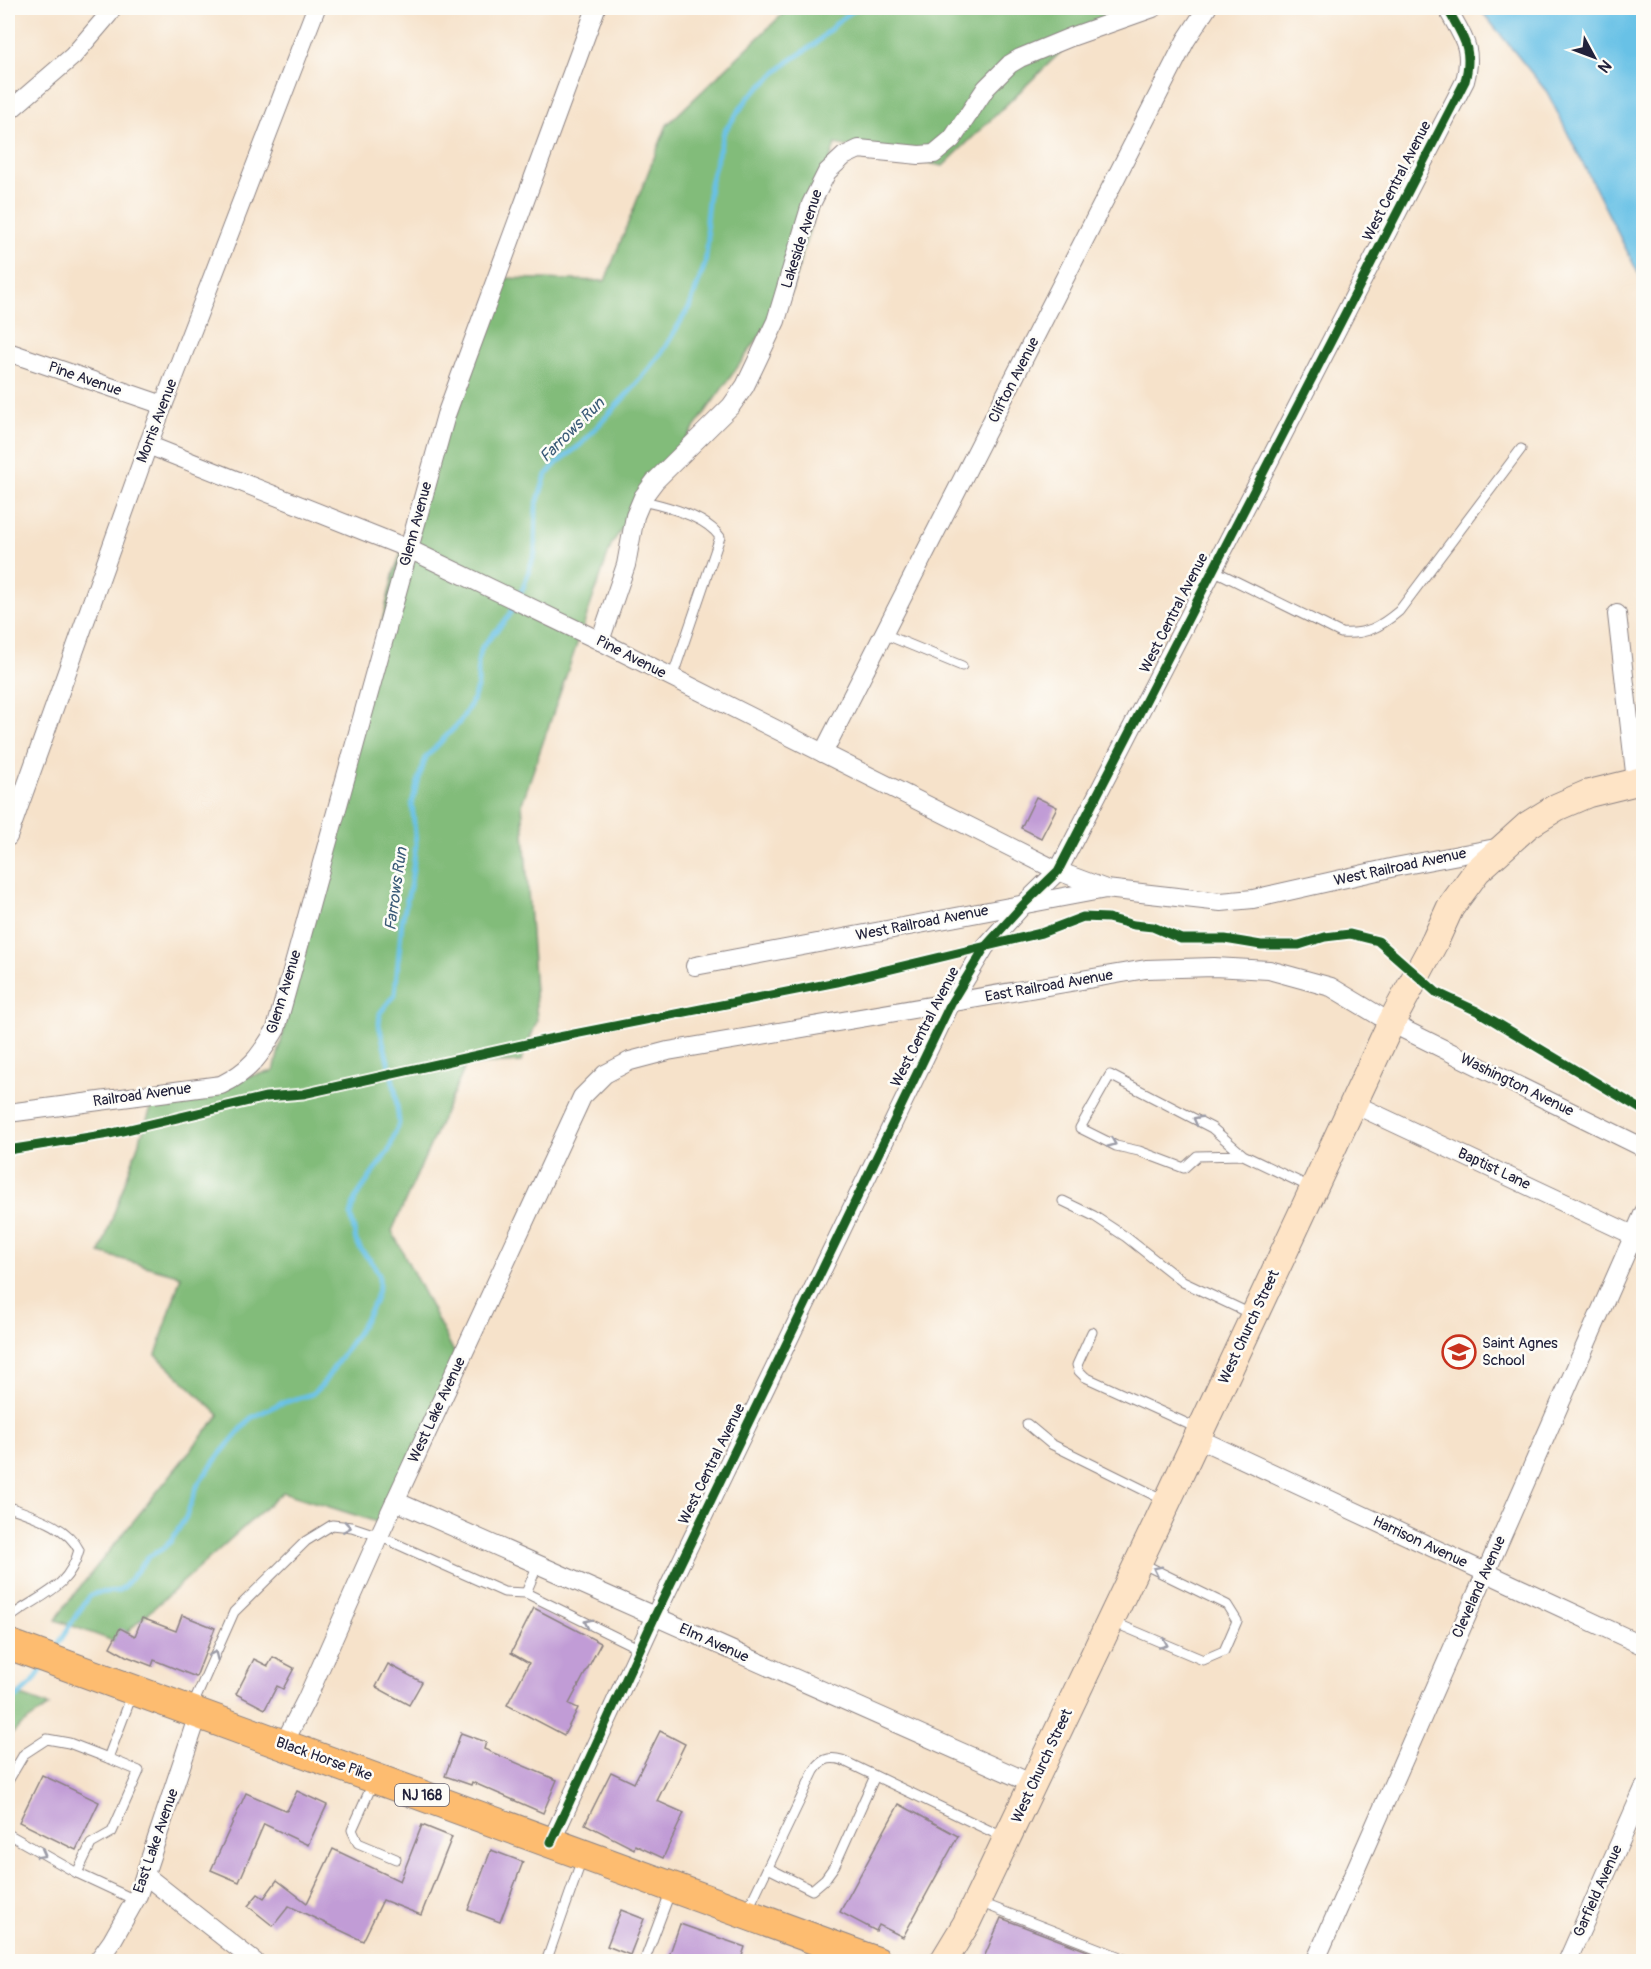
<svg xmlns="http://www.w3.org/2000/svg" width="1651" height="1969" font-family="Pangolin,sans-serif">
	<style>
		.forest { fill: #82bc7a; stroke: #526f5a; stroke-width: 1.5 }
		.water { fill: #68c1e6; stroke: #457290; stroke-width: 1.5 }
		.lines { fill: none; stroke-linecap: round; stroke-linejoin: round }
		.stream { stroke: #68c1e6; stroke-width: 5 }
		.building { fill: #c19cd6 }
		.lane-casing { stroke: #8c8282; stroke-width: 11 }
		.street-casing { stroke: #8c8282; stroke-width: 20 }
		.secondary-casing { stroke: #8c8282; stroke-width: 29 }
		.primary-casing { stroke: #8c8282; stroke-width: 32 }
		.lane { stroke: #fff; stroke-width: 9 }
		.street { stroke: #fff; stroke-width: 18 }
		.secondary { stroke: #fee4c6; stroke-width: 27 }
		.primary { stroke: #fdbc70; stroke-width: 30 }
		.cycleway-casing { stroke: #fdfcf7; stroke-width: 13 }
		.cycleway { stroke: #1b5e20; stroke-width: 9 }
		.oneway { stroke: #9c9ca7 }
		.labels { text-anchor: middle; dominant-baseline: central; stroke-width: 5; stroke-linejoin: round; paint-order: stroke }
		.shield { fill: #fdfcf7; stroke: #646373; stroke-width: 1.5 }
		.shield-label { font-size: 14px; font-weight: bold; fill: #22223b }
		.street-label { font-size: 15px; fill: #22223b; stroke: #fdfcf7 }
		.poi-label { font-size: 15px; fill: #22223b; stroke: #fdfcf7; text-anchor: start }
		.water-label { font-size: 16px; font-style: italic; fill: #3a5a77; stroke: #fdfcf7 }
	</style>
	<rect width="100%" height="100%" fill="#fdfcf7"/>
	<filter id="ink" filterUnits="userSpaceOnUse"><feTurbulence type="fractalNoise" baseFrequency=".0167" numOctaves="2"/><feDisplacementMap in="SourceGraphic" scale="12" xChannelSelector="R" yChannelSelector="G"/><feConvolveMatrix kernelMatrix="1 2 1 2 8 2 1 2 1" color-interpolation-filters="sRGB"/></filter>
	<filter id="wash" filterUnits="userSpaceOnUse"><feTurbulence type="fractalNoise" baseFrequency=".008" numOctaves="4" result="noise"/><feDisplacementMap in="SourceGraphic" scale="24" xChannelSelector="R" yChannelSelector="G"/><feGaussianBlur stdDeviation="1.35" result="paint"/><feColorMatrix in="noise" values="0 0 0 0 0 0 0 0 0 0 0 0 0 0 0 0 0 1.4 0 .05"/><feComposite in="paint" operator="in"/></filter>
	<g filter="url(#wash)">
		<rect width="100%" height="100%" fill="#f6e2ca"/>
		<g class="forest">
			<path d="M789,8h357l-77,36 -126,122 -108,-22 -44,148 -179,251 -90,260 15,218 -16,41 -55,3 -74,166 67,131 -79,161 -97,-31 -167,150 -60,-22 8,-13 155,-192 -63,-60 25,-79 -81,-23 55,-156 119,-26 120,-499 110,-294 101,3 62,-156z"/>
			<path d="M8,1691l41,15 -30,21 -11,11z"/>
		</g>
		<path class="water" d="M1479,8h164v275l-96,-191z"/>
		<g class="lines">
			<g class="stream">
				<path d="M54,1651l23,-37 13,-18 6,-3 21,-2 7,-4 24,-30 14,-8 9,-8 15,-24 12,-33 22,-30 31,-36 28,-14 33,-10 10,-9 36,-53 16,-29 5,-17v-11l-5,-10 -12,-14 -6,-10 -5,-26 4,-16 34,-49 10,-27 -4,-34 -16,-64 1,-12 15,-19 7,-73 9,-38 5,-39 -4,-41 8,-28 6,-18 34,-35 13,-22 5,-16v-23l4,-14 27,-31 14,-28 12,-35 1,-46 10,-32 11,-12 23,-18 53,-57 28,-34 29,-48 15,-42 3,-25 -2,-19 4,-36 14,-52 24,-34 40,-36 27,-18 26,-25 16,-11"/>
				<path d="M8,1705l25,-23 11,-16"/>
			</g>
		</g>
		<g id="blocks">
			<g class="building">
				<path d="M1036,797l21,10 -16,31 -20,-10z"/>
				<path d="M534,1608l67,35 -32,61 9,4 -14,27 -57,-30 22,-42 -18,-10z"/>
				<path d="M182,1615l33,13 -19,49 -42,-17 -2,6 -26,-10 -16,-9 10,-19 15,8 7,-18 34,13z"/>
				<path d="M273,1657l21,11 -11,21 -6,-3 -12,23 -29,-15 18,-35 14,7z"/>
				<path d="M388,1664l34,18 -13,23 -33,-18z"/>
				<path d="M660,1731l25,13 -28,57 27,12 -21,45 -28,-13 -1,4 -49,-25 26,-52 23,11z"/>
				<path d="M461,1733l25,9 -2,7 73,31 -14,33 -71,-31 -1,3 -26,-9z"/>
				<path d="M42,1775l57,27 -23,48 -57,-28z"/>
				<path d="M297,1791l30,14 -19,40 -44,-21 -25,58 -28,-12 35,-77 41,18z"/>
				<path d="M899,1804l59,32 -55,101 -24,-12 -3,6 -36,-19z"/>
				<path d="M422,1825l30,12 -31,78 -38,-15 -20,41 -74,-35 -16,20 -25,-20 10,-12 6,4 13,-18 30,23 26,-54 67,32z"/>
				<path d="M491,1850l32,12 -23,60 -32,-12z"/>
				<path d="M621,1910l23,9 -14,36 -23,-9z"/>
				<path d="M1001,1918l107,41 5,3h-131z"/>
				<path d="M680,1924l65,23 -5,15h-73z"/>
			</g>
		</g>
	</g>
	<g filter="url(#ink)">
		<use href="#blocks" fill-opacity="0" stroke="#8c8282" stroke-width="1.5"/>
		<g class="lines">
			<defs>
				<g id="lane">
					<path d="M642,501c24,5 64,15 78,36l-48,141"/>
					<path d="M1213,570l128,63c25,2 39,-6 58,-22l122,-162"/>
					<path d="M884,634l78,32"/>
					<path d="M1243,1155l-46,1 -13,12 -45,-17 -23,-5 -36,-18 30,-53 102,53 31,27 69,33"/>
					<path d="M1063,1201l31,15 32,21 57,45 70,33"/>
					<path d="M1092,1332l-15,33 2,6 6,6 114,52"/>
					<path d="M1027,1424l24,20 113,56"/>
					<path d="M526,1593l12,-29"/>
					<path d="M8,1619c29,-24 60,-27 71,-69 -12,-24 -43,-33 -67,-42"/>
					<path d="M1113,1622l90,38 21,-9 13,-30 -10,-16 -86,-42"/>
					<path d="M192,1707l42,-95 72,-71 26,-16 20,2 27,9 125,56 22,1 114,56"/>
					<path d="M8,1781l16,-27 23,-15 22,4 39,15"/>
					<path d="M373,1783l-21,47 6,13 38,16"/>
					<path d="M8,1834l69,39 58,27"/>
					<path d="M768,1868l44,22 13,-11 10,-14 40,-89"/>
					<path d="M77,1873l14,-29 21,-12 27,-61 -31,-13 24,-63"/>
					<path d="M979,1902l154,60"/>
					<path d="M747,1911l67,-140c7,-11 14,-15 28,-11l163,78"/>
					<path d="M546,1962l36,-103"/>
					<path d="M644,1962l27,-72"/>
				</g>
				<g id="street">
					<path d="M8,112l65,-56 35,-41 4,-7"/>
					<path d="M8,352l155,53"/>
					<path d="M148,445l261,104 191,92 458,230 48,18"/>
					<path d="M1617,614l19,167"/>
					<path d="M600,641l26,-76 9,-49 8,-19 12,-16 76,-75 14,-20 31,-65 35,-117 16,-32 17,-16 15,-7 60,6 15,-1 18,-15 34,-51 24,-24 10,-6 51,-21 82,-29"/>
					<path d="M823,753l363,-713 21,-32"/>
					<path d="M8,837l140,-392 168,-437"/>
					<path d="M695,966l411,-77 115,13 32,-3 142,-32 106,-20"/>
					<path d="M1354,1104l279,131"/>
					<path d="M8,1113l213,-28c29,-14 39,-29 55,-56l170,-614 150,-407"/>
					<path d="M1197,1438l447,208"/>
					<path d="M395,1501l638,283"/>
					<path d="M283,1745l24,-47 72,-162 203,-439 23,-23 25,-13 38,-10 478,-82 68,-2 55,3 62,17 60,36 253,125"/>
					<path d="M551,1842l104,-226 296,-613 34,-56 38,-42 35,-34 407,-790c9,-34 -3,-45 -18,-73"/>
					<path d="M145,1875l110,87"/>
					<path d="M97,1962l15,-21 26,-46 61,-183"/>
					<path d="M1315,1962l329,-750"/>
					<path d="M1567,1962l77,-174"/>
				</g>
				<path id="secondary" d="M943,1962l23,-38 201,-422 224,-479 44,-82 15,-33 27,-37 51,-46 29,-18 30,-13 57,-14"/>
				<path id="primary" d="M8,1644l869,318"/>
			</defs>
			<use href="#lane" class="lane-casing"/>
			<use href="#street" class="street-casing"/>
			<use href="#secondary" class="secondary-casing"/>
			<use href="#primary" class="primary-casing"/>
			<use href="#lane" class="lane"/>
			<use href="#street" class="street"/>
			<use href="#secondary" class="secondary"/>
			<use href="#primary" class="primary"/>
			<defs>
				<g id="cycleway">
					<path d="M8,1150l101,-16 157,-37 37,-3 246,-55 288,-57 204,-49 42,-16 25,1 26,7 19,2 28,12h44l36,6h38l26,-8 25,-3 28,7 58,51 41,19 167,100"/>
					<path d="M551,1842l104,-226 296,-613 34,-56 38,-42 35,-34 407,-790c9,-34 -3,-45 -18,-73"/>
				</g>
			</defs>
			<use href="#cycleway" class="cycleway-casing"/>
			<use href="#cycleway" class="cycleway"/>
		</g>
		<defs><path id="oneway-chevron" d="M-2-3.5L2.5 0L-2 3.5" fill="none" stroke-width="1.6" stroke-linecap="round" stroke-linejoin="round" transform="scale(1.5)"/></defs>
		<g class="oneway">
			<use href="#oneway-chevron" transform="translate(1197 1120) rotate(-152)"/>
			<use href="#oneway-chevron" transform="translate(1112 1143) rotate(22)"/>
			<use href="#oneway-chevron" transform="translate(347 1527) rotate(9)"/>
			<use href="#oneway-chevron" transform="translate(1157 1570) rotate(-154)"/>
			<use href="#oneway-chevron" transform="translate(588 1623) rotate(-154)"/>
			<use href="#oneway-chevron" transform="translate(1164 1644) rotate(23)"/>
			<use href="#oneway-chevron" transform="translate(214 1655) rotate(-66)"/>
			<use href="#oneway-chevron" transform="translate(42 1854) rotate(29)"/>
		</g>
	</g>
	<defs>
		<symbol id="school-ring" viewBox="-11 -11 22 22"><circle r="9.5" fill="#fdfcf7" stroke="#c8321e" stroke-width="1.5"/><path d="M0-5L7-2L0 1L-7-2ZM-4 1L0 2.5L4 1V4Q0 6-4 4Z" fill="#c8321e"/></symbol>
	</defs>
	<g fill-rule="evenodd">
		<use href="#school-ring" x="1440" y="1333" width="38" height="38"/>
	</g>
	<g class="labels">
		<rect class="shield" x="395" y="1784" width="54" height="22" rx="4.5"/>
		<g class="shield-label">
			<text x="422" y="1795">NJ 168</text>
		</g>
		<g class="street-label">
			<text transform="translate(1397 181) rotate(-63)">West Central Avenue</text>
			<text transform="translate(802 239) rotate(-72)">Lakeside Avenue</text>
			<text transform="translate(85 379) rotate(19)">Pine Avenue</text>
			<text transform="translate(1014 380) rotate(-63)">Clifton Avenue</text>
			<text transform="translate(157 421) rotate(-69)">Morris Avenue</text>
			<text transform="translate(416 524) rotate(-75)">Glenn Avenue</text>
			<text transform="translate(1174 613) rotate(-63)">West Central Avenue</text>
			<text transform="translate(631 657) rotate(27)">Pine Avenue</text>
			<text transform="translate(1400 867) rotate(-12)">West Railroad Avenue</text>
			<text transform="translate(922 923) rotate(-11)">West Railroad Avenue</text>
			<text transform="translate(1049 986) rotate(-10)">East Railroad Avenue</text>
			<text transform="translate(284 992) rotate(-73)">Glenn Avenue</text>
			<text transform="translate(925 1027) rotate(-63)">West Central Avenue</text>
			<text transform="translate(1517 1085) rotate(26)">Washington Avenue</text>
			<text transform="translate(142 1095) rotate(-8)">Railroad Avenue</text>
			<text transform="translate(1494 1169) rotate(25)">Baptist Lane</text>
			<text transform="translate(1249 1327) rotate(-65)">West Church Street</text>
			<text transform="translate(437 1410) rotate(-65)">West Lake Avenue</text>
			<text transform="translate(712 1464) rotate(-64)">West Central Avenue</text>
			<text transform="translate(1420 1542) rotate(25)">Harrison Avenue</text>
			<text transform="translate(1479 1587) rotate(-66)">Cleveland Avenue</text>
			<text transform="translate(714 1643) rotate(24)">Elm Avenue</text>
			<text transform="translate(324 1759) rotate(20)">Black Horse Pike</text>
			<text transform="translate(1042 1766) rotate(-65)">West Church Street</text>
			<text transform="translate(156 1841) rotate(-71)">East Lake Avenue</text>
			<text transform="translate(1598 1891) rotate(-66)">Garfield Avenue</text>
		</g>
		<g class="poi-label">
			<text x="1482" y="1343">Saint Agnes<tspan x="1482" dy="17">School</tspan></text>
		</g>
		<g class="water-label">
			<text transform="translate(572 430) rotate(-45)">Farrows Run</text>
			<text transform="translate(396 889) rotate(-82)">Farrows Run</text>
		</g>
	</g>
	<rect width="1651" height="1969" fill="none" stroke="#fdfcf7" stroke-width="30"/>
	<g transform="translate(1594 57) rotate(131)" stroke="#fdfcf7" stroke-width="4.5" paint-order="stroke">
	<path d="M0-4.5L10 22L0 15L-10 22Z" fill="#22223b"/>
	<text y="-9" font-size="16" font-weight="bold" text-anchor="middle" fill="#22223b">N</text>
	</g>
</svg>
